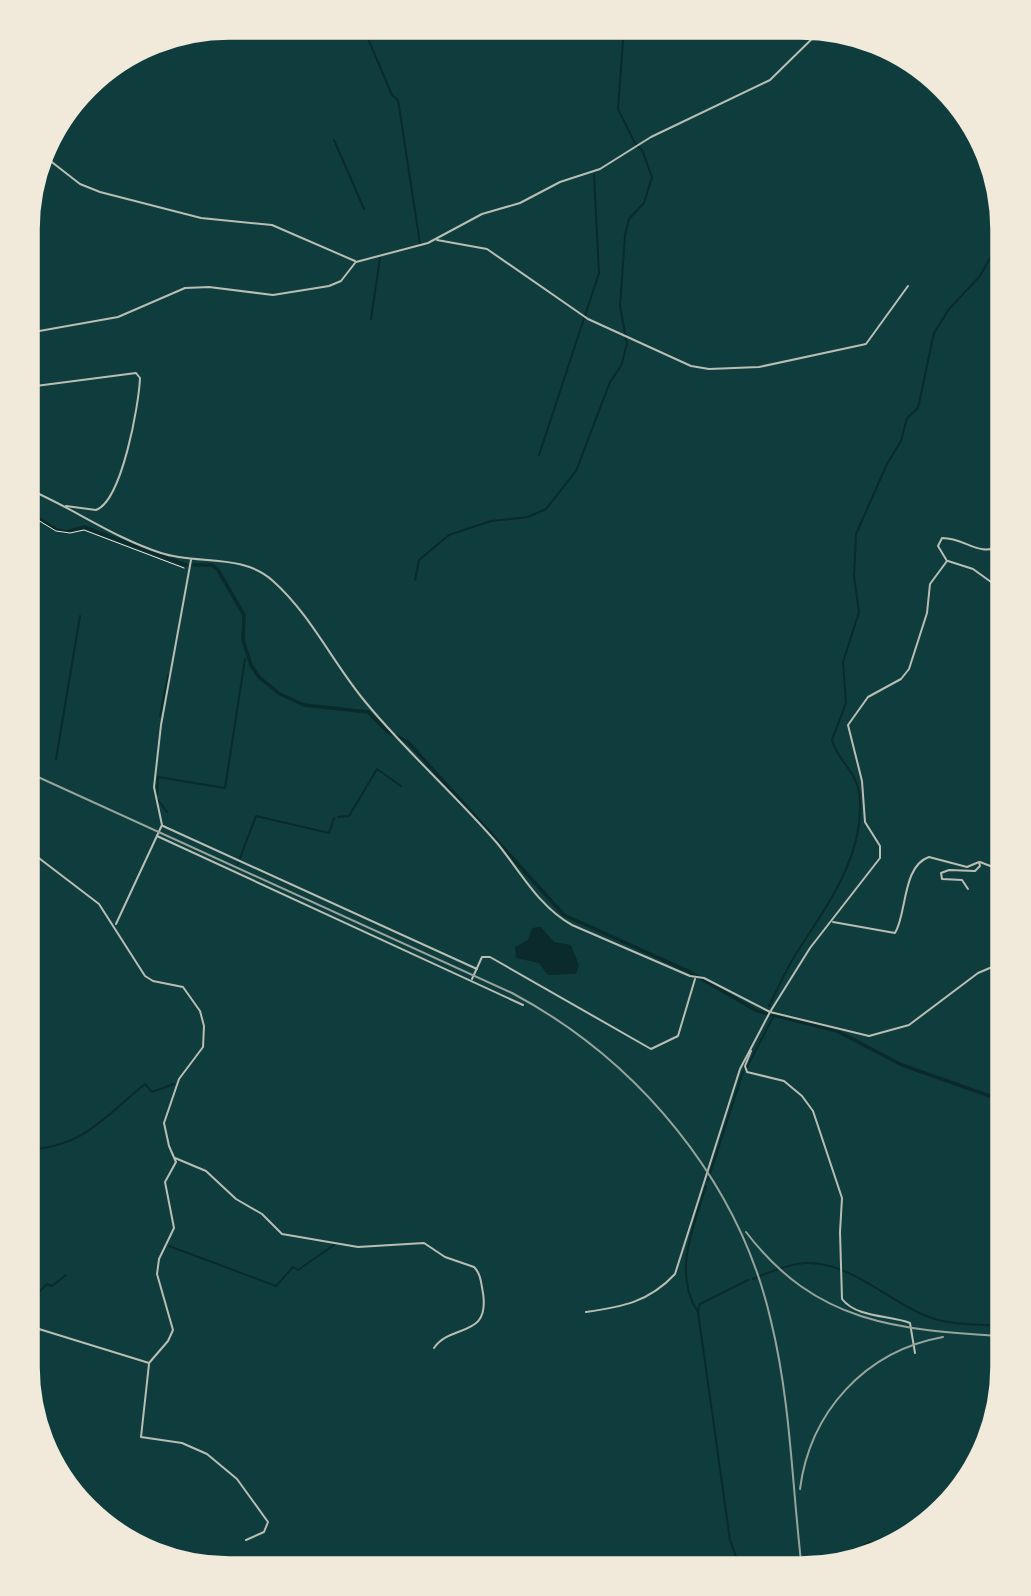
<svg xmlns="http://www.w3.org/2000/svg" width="1031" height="1596" font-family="Raleway,sans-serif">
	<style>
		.water { fill: #0a2a2b }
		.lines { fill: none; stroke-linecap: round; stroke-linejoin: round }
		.stream { stroke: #0a2a2b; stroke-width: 2 }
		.canal { stroke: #0a2a2b; stroke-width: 3.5 }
		.path { stroke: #f1e9da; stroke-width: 1 }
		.minor { stroke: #b8beb3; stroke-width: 2 }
		.rail { stroke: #97a49c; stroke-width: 2 }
		.rim { fill: none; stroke: #f1e9da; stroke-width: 3.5 }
	</style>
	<rect width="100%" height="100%" fill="#0f3d3e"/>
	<g class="water">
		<path d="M541,927l13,15 17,3 8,20 -3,9 -28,1 -9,-12 -23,-5 -1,-11 13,-7 4,-12z"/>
		<path d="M900,1539l-20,15 -78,16 -159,-1 17,-6 60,4 93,-7 41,-10 13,-8z"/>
	</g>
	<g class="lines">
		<g class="stream">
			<path d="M363,27l29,68 6,5 22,144"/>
			<path d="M334,140l30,69"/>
			<path d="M994,226l1,9"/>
			<path d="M371,319l9,-61"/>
			<path d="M539,455l60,-182 -5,-98"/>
			<path d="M415,580l4,-20 30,-25 42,-14 37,-4 18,-8 30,-38 34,-89 11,-16 6,-22 -7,-38 5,-71 4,-16 15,-16 8,-26 -10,-27 -6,-5 -18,-36 6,-82"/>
			<path d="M160,716l8,-41"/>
			<path d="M56,759l24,-143"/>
			<path d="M157,795l1,-18 67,11 20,-129"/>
			<path d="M158,800l9,12"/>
			<path d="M338,817l11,-1 28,-47 24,17"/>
			<path d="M240,858l16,-42 73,17 5,-15"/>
			<path d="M238,864v-1"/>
			<path d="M769,1006c9,-18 18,-39 30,-57 30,-46 68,-98 60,-157 -3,-21 -22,-32 -27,-52l14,-37 -3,-41 16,-50 -5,-36 2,-42 31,-70 14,-23 6,-23 11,-10 16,-75 15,-24 31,-33 13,-23 4,-23 7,-6"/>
			<path d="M747,1067l26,-50"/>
			<path d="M27,1150c57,-3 76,-32 118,-66l7,8 22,-8"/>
			<path d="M708,1180l35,-108"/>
			<path d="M706,1186c-12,40 -34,87 -8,126l32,228 10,28"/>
			<path d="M26,1229l4,4"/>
			<path d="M169,1246l107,40 17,-19 5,3 36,-25"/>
			<path d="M26,1277l14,14 7,-7 5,2 14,-11"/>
			<path d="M753,1279c16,-7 35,-15 52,-16 43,-2 81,36 119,52 24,11 54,9 80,11"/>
			<path d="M698,1311l2,-7 48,-24"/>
		</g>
		<g class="canal">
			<path d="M28,512l29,18 9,2 18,-5 102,38"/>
			<path d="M194,565h18l6,5 26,45 -1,25 8,25 8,12 21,17 24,11 64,7 20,20 20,10 156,173 124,56 69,40 80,20 65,34 102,36"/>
		</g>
		<path class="path" d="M28,514l28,17 14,2 14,-3 100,38"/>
		<g class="minor">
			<path d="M44,156l36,28 20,8 101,26 71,7 83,36"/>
			<path d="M38,172l10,-11"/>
			<path d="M437,240l50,9 101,70 103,47 18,3 50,-2 107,-23 42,-58"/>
			<path d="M356,262l72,-19 54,-29 38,-11 40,-21 40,-13 51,-32 119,-57 53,-52"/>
			<path d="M28,333l90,-16 67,-29 24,-1 64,8 56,-9 12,-5 14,-18"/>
			<path d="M28,387l108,-14 4,5c-1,26 -18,123 -44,132l-30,-4"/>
			<path d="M28,489c45,19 86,49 133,64 36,12 82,0 112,28 37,33 59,80 90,118 41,51 91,94 134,144 23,28 42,64 75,82l118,51 14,2 66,34 99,24 40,-11 69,-52 26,-11"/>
			<path d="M947,561l-9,-15 4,-8c26,0 33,20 63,7"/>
			<path d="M948,561l25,8 32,23"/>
			<path d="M163,826l314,143"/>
			<path d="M157,836l366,169"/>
			<path d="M980,862l18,7 3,-4 -6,-10"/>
			<path d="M833,922l62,11c12,-19 7,-67 34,-76l38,10 12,-5 1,4 -5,5 -26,-1 -8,3 1,6 20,1 6,9"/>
			<path d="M116,924l46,-99 -8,-38 7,-62 30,-165"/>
			<path d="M472,979l10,-22h8l161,92 27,-13 17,-57"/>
			<path d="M751,1051l-6,15 2,6 37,9 18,15 11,15 29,87 -2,34 2,67c15,19 47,16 68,24l5,30"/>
			<path d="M175,1158l31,13 30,28 26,15 20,20 76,13 66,-4 21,14 29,10c7,7 7,16 9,26 7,46 -32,30 -49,55"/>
			<path d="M26,1308l9,-13 -9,-15"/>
			<path d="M586,1312c36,-5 63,-10 89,-38l65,-205 30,-57 40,-64 70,-90v-12l-15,-24 -3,-41 -14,-56 20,-28 33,-18 8,-10 18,-56 3,-29 17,-23"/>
			<path d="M26,1325l123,38 19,-22 5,-11 -16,-56 2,-15 15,-31 -9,-46 11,-20 -7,-16 -5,-23 15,-44 24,-32 1,-21 -4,-15 -17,-24 -30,-6 -8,-5 -46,-72 -72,-55"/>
			<path d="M149,1364l-8,73 41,6 25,11 30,25 31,43 -4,10 -18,8"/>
		</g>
		<g class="rail">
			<path d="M27,772l485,221c126,67 227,188 259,328 20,82 21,166 31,249"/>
			<path d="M746,1232c70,92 152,98 258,104"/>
			<path d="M800,1489c10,-77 65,-138 143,-152"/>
		</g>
	</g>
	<path d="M0 0H1031V1596H0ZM229 38H801A191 191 0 0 1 992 229V1367A191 191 0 0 1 801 1558H229A191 191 0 0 1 38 1367V229A191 191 0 0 1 229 38Z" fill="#f1e9da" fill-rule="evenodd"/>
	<path class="rim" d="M229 38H801A191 191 0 0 1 992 229V1367A191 191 0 0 1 801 1558H229A191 191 0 0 1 38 1367V229A191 191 0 0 1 229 38Z"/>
</svg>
